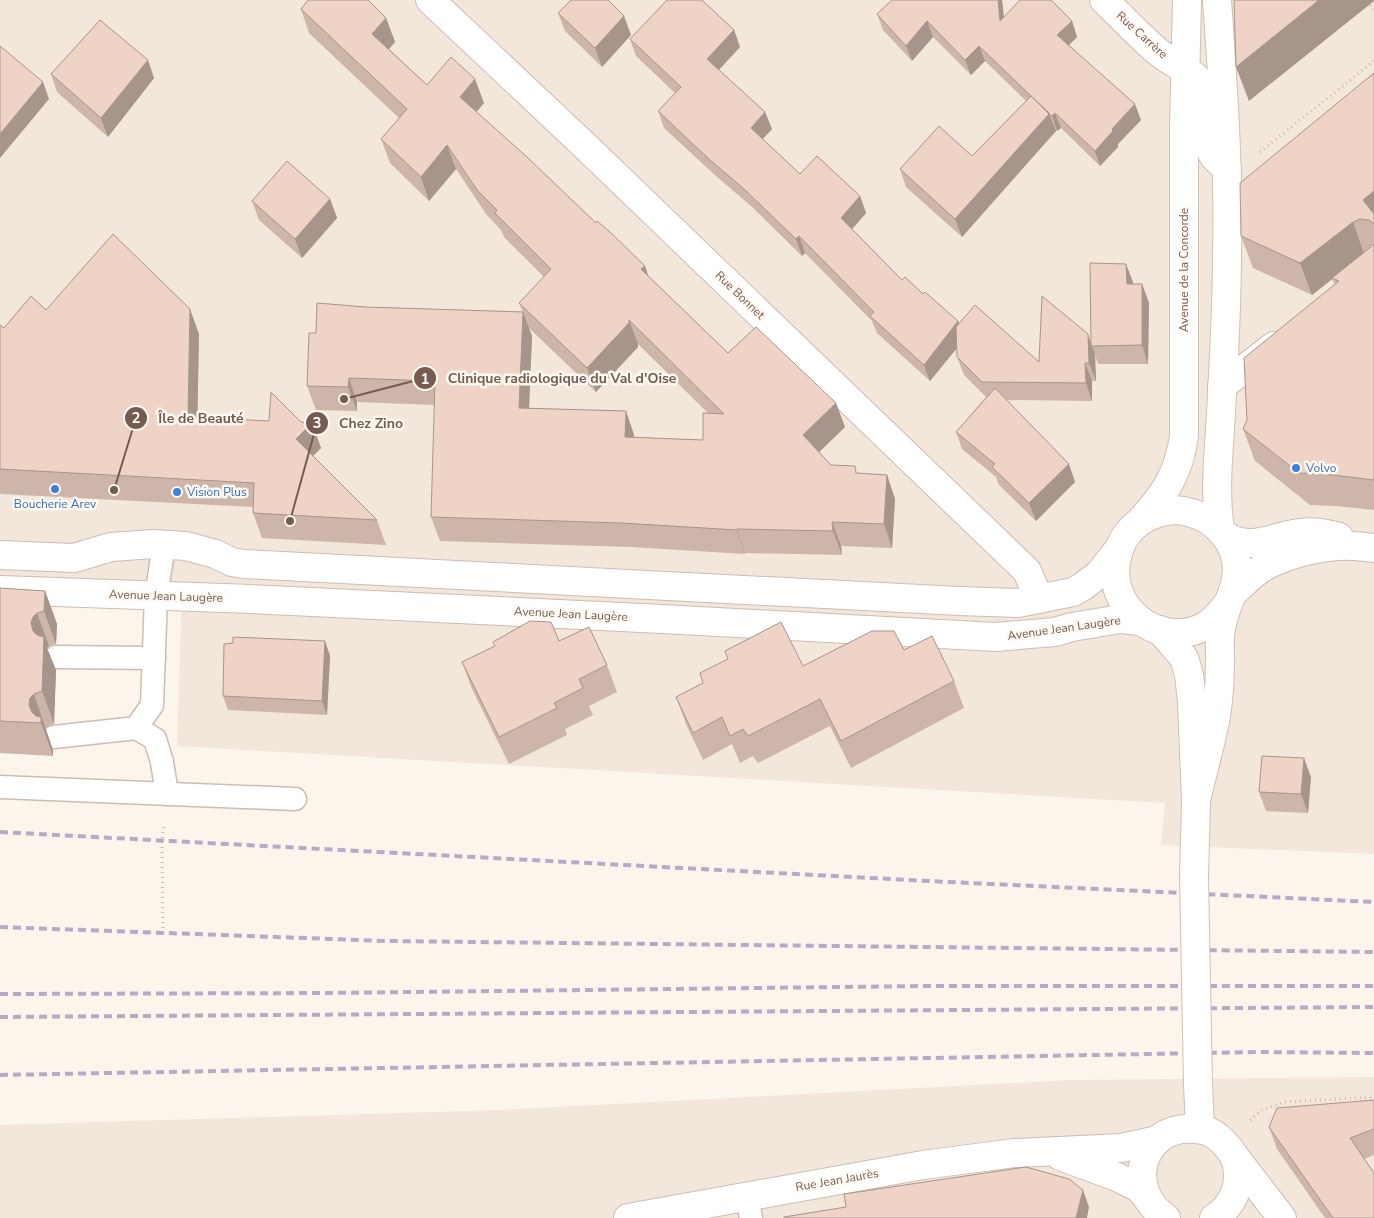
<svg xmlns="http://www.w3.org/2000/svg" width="1374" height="1218" font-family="'Nunito Sans',sans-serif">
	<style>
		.residential { fill: #f3e6db }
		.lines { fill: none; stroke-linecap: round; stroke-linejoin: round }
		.service-casing { stroke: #cebcb2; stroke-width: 25 }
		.minor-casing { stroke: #cebcb2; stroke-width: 30 }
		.tertiary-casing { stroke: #cebcb2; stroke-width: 30 }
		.secondary-casing { stroke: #d3beb2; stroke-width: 30 }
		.path { stroke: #d5b6a8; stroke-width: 3; stroke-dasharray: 1 4; stroke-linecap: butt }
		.service { stroke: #fff; stroke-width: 22 }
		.minor { stroke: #fff; stroke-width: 28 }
		.tertiary { stroke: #fff; stroke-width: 28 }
		.secondary { stroke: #fff; stroke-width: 28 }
		.rail { stroke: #b7aac6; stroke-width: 4; stroke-dasharray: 8 5; stroke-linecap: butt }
		.secondary-bridge-casing { stroke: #d3beb2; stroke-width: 30; stroke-linecap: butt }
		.secondary-bridge { stroke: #fff; stroke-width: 28 }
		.wall { fill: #ceb5aa; fill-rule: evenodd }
		.shaded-wall { fill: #a7948b }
		.building { fill: #efd3c6; stroke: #a7948b }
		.shop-dot { fill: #3f7fe0; stroke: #fef9f3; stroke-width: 2 }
		.labels { text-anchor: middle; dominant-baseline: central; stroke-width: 5; stroke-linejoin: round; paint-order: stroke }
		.street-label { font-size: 12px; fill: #765b50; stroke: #fef9f3 }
		.shop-label { font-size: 12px; fill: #366cbe; stroke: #fef9f3; text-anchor: start }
		.leader { fill: none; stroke: #765b50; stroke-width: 2 }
		.callout-dot { fill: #765b50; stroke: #fef9f3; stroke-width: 2 }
		.mark-label { font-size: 15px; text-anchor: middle; font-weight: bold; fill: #fff }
		.callout-label { font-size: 14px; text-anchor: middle; font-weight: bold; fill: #765b50; stroke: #fef9f3; stroke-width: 5; stroke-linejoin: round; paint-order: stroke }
	</style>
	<rect width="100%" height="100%" fill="#fcf5ec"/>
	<g class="residential">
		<path d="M0,0h1374v854l-213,-9 4,-42 -988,-57 5,-159 -182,-5z"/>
		<path d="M1374,1077v141h-1374v-93l500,-15 571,-30z"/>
	</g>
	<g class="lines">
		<defs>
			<g id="service">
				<path d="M56,657l98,1"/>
				<path d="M136,728l19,11 7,23 5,32"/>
				<path d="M54,737l82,-9 16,-23 4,-109 8,-51"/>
				<path d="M0,787l295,12"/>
				<path d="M747,1196l4,22"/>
			</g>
			<g id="minor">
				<path d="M430,0l152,143 445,428 12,28"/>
				<path d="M1104,0c18,17 34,35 53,51 15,14 40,19 49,41 9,20 -5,45 7,63 4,6 10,10 14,14"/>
				<path d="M1222,386l52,-40"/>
				<path d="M1226,536c24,16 49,0 74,-3 14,-2 25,0 39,4"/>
				<path d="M0,555l74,3 37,-11 42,-3 33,2 29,8 17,8 12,2 715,37 59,2 55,-11 9,-5 17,-13 19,-24"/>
				<path d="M0,590l251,9 411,20 334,18 59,-5 17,-5 48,-8 20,2"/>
				<path d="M1233,593c9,-8 18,-18 29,-25 20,-12 54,-21 77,-22 12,-1 24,1 35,2"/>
				<path d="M1232,1153l50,65"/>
			</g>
			<g id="tertiary">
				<path d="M1060,1156l57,21 22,11 8,10"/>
				<path d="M628,1218l295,-53 91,-12 107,-5 37,-8"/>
			</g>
			<g id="secondary">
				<path d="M1217,0c6,85 12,169 10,254 0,52 -3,106 -6,159 -2,39 -7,77 -1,117"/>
				<path d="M1142,519c24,-26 37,-47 42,-83v-308l3,-128"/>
				<path d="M1160,630l24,28 5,17 3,27 4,99 -2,76"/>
				<path d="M1196,801c6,-28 15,-57 20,-85 3,-18 4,-38 4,-57 0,-10 -1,-20 1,-30 3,-24 20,-44 15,-69 -5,-25 -24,-42 -48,-48 -22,-6 -46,4 -60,21 -6,7 -9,16 -11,24 -13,51 44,95 90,68 9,-6 15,-14 21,-22"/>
				<path d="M1198,1084l2,45"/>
				<path d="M1166,1218c-43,-29 -24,-94 28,-89 11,0 20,4 27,11 10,9 17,20 17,33 1,19 -9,36 -24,45"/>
			</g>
		</defs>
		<use href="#service" class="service-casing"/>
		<use href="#minor" class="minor-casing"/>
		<use href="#tertiary" class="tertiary-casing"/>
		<use href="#secondary" class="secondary-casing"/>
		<g class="path">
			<path d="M1370,5l4,4"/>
			<path d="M1260,152l114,-91"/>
			<path d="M163,933l-1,-92 2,-17"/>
			<path d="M1250,1120l12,-10 22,-8 90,-5"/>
		</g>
		<use href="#service" class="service"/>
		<use href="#minor" class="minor"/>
		<use href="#tertiary" class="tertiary"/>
		<use href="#secondary" class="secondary"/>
		<g class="rail">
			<path d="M0,832l928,49 446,21"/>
			<path d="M0,927l387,14 987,11"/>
			<path d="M0,994l327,-1 600,-7h447"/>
			<path d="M0,1017l1374,-10"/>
			<path d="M0,1075l1257,-23 117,1"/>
		</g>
		<defs>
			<path id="secondary-bridge" d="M1194,877l4,207"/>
		</defs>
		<use href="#secondary-bridge" class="secondary-bridge-casing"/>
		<use href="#secondary-bridge" class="secondary-bridge"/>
	</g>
	<g class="wall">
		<path d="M892,0h110l2,17 68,4 5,16 -8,8 72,75 -23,24v3l-18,19 -39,-38 -4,3 -2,-2 1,2 -94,106 -56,-50 -6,-18 72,-13 54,-55 -41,-40 -14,14 -38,-38 -21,24 -29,-31 -6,-16z"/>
		<path d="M301,9l85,9 9,24 -6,7 38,36 57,18 -8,9 120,111 49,43 3,10 80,77 117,74 -26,25 12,13 27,8 29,2 8,24 -3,49 -51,-2 1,9 -97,-2v1l-114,-7 -191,-6 -9,-24 4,-112 -78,-3v9l-41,-1 -9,-24 9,-53 50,-26 157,5 -4,-9 25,-26 -40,-40 -3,-7 -15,-16 -30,-45 -27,32 -39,-38 -9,-24 18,-21 -90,-85zM529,328l67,64 42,-45v-3l70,69 -5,27 -69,-3v-2l-8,-24 -97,-3 3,-72z"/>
		<path d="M558,13l73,22 -29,32 -37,-36z"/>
		<path d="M734,30l6,17 -21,23 46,42 7,17 -10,10 38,35 60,22 6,17 -14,16 50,51 21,14 36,30 80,38 52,-19 35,-79 7,20h9l7,19 -1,61h-50l-3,-9 1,26h-4v20l-85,-1 68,82 -39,39 -37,-36 -3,-8 -34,-28 -6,-17 30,-35 -22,-22 -7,-18v-9l-27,33 -53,-48 -5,-12 -67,-68 -3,3 -51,-50 -35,-30 -52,-48 -6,-17 17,-18 -39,-37 -6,-17z"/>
		<path d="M1374,73v437l-38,-4 -26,-1 -55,-44 -12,-32 92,-144 -3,-6 -20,16 -59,-27 -12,-32z"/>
		<path d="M51,74l103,4 -46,59 -51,-45z"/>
		<path d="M330,199l7,19 -35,40 -43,-38 -7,-19z"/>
		<path d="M46,310l153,24 -2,84 115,5 9,25 -8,8 64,64 9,25 -124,-7 -9,-25v-6l-253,-13v-169l4,3z"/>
		<path d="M0,588l45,3 12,33 -1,20 -7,2 -2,2 9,22 -2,54 -9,4 8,22v6l-53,-3z"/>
		<path d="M325,641l5,15 -3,59 -99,-5 -5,-14z"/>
		<path d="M559,641l48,24 10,27 -28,14 4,9 -28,14 2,6 -58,29 -37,-75 -10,-27 33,-16z"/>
		<path d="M904,650l50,31 10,27 -113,60 -21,-42 -72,37 -5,-7 -13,7 -8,-19 -29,16 -17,-36 -10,-27 27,-14 25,-24 75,7z"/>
		<path d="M1311,777l-3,36 -42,-2 -7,-19z"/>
		<path d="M1374,1100v55l-10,4 10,59h-49l-48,-69 -8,-22z"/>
	</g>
	<g class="shaded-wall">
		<path d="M998,0h4l4,37 -6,-16z"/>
		<path d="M1319,0h55v1l-125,100 -13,-34z"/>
		<path d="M624,16l7,19 -29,32 -7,-19z"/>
		<path d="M386,18l9,24 -14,16 -9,-24z"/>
		<path d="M927,21l6,16 -21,24 -6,-15z"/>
		<path d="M1072,21l5,16 -14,14 -6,-16z"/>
		<path d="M734,30l6,17 -27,29 -6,-17z"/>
		<path d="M979,46l6,15 -14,14 -6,-15z"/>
		<path d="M148,60l6,18 -46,59 -7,-19z"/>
		<path d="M475,79l9,24 -15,18 -9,-24z"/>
		<path d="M43,82l6,17 -49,59v-24z"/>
		<path d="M1135,104l6,16 -23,24v3l-18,19 -5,-15 17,-22z"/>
		<path d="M765,112l7,17 -15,16 -6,-17z"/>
		<path d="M1055,113l6,15 -4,3 -5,-15z"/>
		<path d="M1049,114l7,17 -94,106 -7,-18z"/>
		<path d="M447,145l9,24 -27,32 -8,-24z"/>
		<path d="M1374,191v33l-11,-24z"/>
		<path d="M860,196l6,17 -19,22 -6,-17z"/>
		<path d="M330,199l7,19 -35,40 -7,-19z"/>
		<path d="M1353,222l11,32 -52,41 -12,-32z"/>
		<path d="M799,236l6,17 -3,3 -6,-17z"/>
		<path d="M1126,264l7,18 1,21 -7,-19z"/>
		<path d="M645,266l8,24 -12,-21z"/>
		<path d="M1142,284l7,19 -1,61 -6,-19z"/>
		<path d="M190,309l9,25 -2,108 -9,-25z"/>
		<path d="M523,312l9,24 -4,96 -9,-24z"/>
		<path d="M629,320l9,24v3l-42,45 -9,-24z"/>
		<path d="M958,321l7,17 -35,43 -6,-16z"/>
		<path d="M1088,334l7,21 1,26 -7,-18z"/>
		<path d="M1085,363l7,18v20l-6,-18z"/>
		<path d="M349,378l8,24v9l-9,-24z"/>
		<path d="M836,403l9,24 -33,32 -9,-24z"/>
		<path d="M626,411l8,24 -1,26 -8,-24z"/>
		<path d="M312,423l9,25 -16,16 -9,-25z"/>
		<path d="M1069,464l6,18 -39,39 -7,-18z"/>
		<path d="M887,475l8,24 -3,49 -8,-24z"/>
		<path d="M832,522l9,24 1,9 -9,-24z"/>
		<path d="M737,529l8,24v1l-8,-24z"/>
		<path d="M45,591l12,33 -1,20 -12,-33z"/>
		<path d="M37,613l12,33 -2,2 9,22 -2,54 -12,-33 -9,-60 -2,-8 2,-6z"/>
		<path d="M325,641l5,15 -3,59 -5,-14z"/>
		<path d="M34,694l19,56v6l-12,-33h-6l-6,-18 1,-7z"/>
		<path d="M1304,758l7,19 -3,36 -7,-19z"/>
		<path d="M1083,1190l6,17 -2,11h-11z"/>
	</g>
	<g class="building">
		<path d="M308,0h60l18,18 -14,16 55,51 24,-28 24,22 -15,18 68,61 68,65 1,-2 13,11 35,34 -4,3 87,84 28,-26 80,76 -33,32 28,30 24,1 1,7 31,2 -3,49 -52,-2 1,9 -96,-2v1l-115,-7 -191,-6 4,-136 -86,-3 -1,9 -41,-1 2,-53h7l1,-30 49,4 157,5 -4,96 107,3 -1,26 78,3v-27l21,1 -95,-94v3l-42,45 -68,-65 32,-34 -56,-56 2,-3 -20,-20 -30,-45 -26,32 -40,-38 26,-30 -106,-100z"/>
		<path d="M571,0h37l16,16 -29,32 -37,-35z"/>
		<path d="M667,0h35l32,30 -27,29 58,53 -14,16 49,46 17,-18 43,40 -19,22 61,62 3,-3 18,17 2,-2 33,29 -34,44 -54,-49 4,-4 -75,-76 -3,3 -52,-50 -34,-29 -52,-49 23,-24 -51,-48z"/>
		<path d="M892,0h106l2,21 20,-21h31l21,21 -15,14 78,69 -23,25 1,2 -18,20 -40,-38 -3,3 -73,-70 -14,14 -38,-39 -21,25 -29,-32z"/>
		<path d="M1234,0h85l-83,67z"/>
		<path d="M100,20l48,40 -47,58 -50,-44z"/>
		<path d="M0,46l43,36 -43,52z"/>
		<path d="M1374,73v118l-11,9 11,14v10l-5,-4 -9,-1 -7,3 -53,41 -59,-27 -1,-53z"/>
		<path d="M1031,96l18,18 -94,105 -55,-50 39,-43 33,30z"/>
		<path d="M287,161l43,38 -35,40 -43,-38z"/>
		<path d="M113,234l77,75 -2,108 81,4 2,-29 30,30 11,1 -16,16 81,81 -124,-7 1,-30 -254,-14v-144l4,3 27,-32 15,14z"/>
		<path d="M1374,244v236l-49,-6 -26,-1 -56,-44 4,-9 -3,-62 95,-77 -7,-3 40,-32z"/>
		<path d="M1090,263l36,1 1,20h15v61l-51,1z"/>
		<path d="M1042,296l46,38 1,29h-4l1,20 -104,-1 -25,-25 -1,-30 19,-22 64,57z"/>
		<path d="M995,388l74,76 -40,39 -37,-36 3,-3 -39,-32z"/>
		<path d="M0,588l45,3 -1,20 -7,2 -4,4 -2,6 2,8 4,4 7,2 -2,54 -8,3 -4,4 -1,7 3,7 4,4 5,1v6l-41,-2z"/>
		<path d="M530,621l21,1 8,19 30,-14 18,38 -28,14 4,9 -29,15 3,5 -58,29 -37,-75 33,-16 -2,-4z"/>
		<path d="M781,622l22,44 69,-35h22l10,19 28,-14 22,45 -113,60 -21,-42 -72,37 -5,-7 -13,7 -8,-19 -29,16 -17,-36 27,-14 -3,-10 28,-14 -3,-8z"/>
		<path d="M233,637l92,4 -3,60 -99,-5 1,-52 9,-1z"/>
		<path d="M1262,756l42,2 -3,36 -42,-2z"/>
		<path d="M1374,1100v29l-24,9 24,35v45h-41l-64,-91 8,-19z"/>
		<path d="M1026,1167l43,12 14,11 -7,28h-292v-1l62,-10 -2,-13z"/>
	</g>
	<g class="shop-dot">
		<circle cx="1296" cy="468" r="5"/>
		<circle cx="55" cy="489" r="5"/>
		<circle cx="177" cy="492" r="5"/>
	</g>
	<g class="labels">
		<g class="street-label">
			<text transform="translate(1142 35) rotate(42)">Rue Carrère</text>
			<text transform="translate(1184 270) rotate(-90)">Avenue de la Concorde</text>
			<text transform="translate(740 295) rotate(44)">Rue Bonnet</text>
			<text transform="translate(166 596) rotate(2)">Avenue Jean Laugère</text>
			<text transform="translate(571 614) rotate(3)">Avenue Jean Laugère</text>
			<text transform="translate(1064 628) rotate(-8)">Avenue Jean Laugère</text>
			<text transform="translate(837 1180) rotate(-10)">Rue Jean Jaurès</text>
		</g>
		<g class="shop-label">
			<text x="1306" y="468">Volvo</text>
			<text x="187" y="492">Vision Plus</text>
			<text x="55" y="504" text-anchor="middle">Boucherie Arev</text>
		</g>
	</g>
	<path class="leader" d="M344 399L425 378M114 490L136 418M290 521L317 423"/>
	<g class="callout-dot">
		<circle cx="344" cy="399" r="5"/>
		<circle cx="114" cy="490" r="5"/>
		<circle cx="290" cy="521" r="5"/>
		<circle cx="425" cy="378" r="12"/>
		<circle cx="136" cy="418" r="12"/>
		<circle cx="317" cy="423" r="12"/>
	</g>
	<g class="mark-label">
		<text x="425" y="384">1</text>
		<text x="136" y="423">2</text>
		<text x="317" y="428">3</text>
	</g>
	<g class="callout-label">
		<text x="562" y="383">Clinique radiologique du Val d'Oise</text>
		<text x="201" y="423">Île de Beauté</text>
		<text x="371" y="428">Chez Zino</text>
	</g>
</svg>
